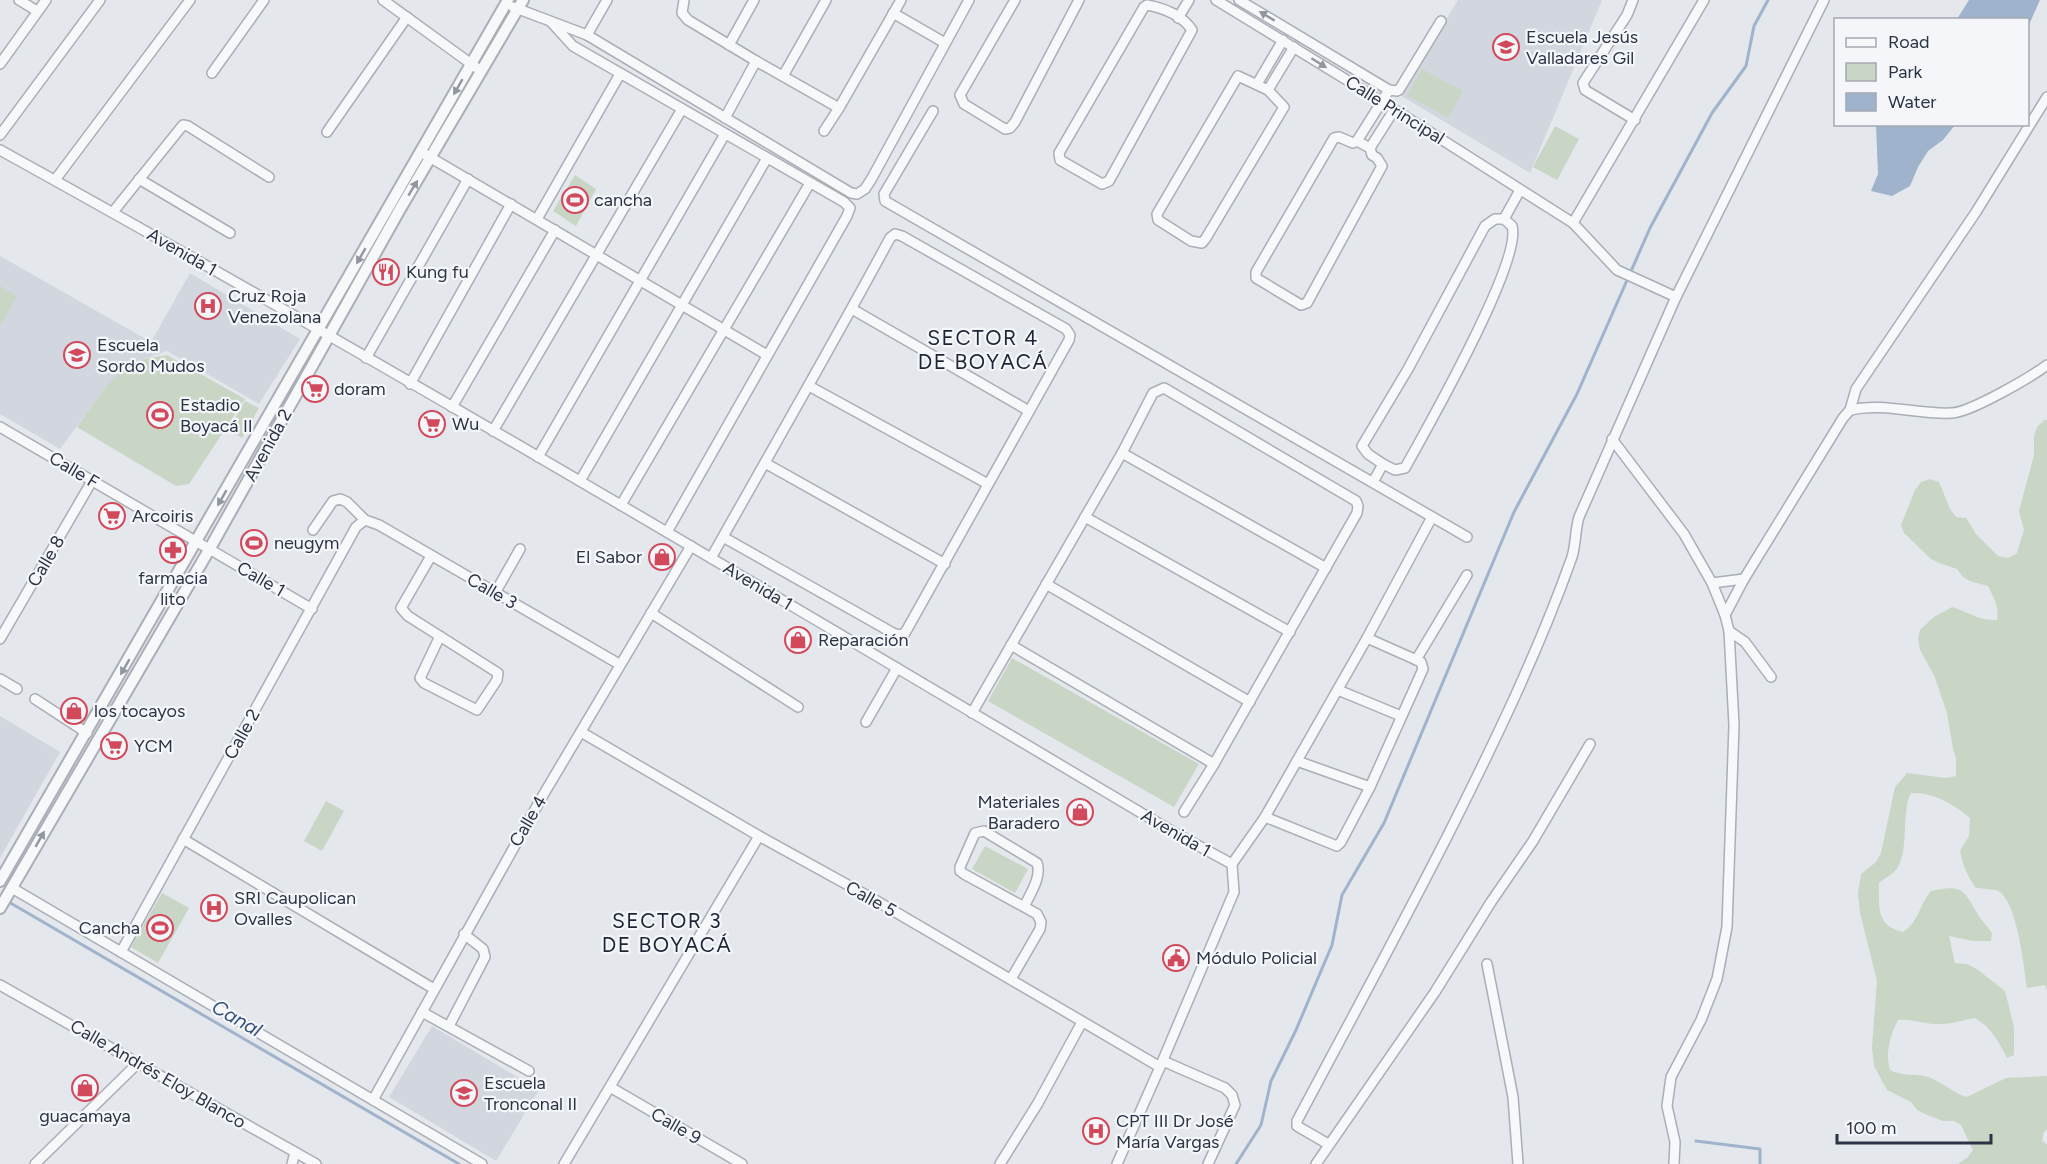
<svg xmlns="http://www.w3.org/2000/svg" width="2047" height="1164" font-family="Figtree,sans-serif">
	<style>
		.built { fill: #d2d6de }
		.green { fill: #c9d6c5 }
		.water { fill: #9fb4cc }
		.lines { fill: none; stroke-linecap: round; stroke-linejoin: round }
		.stream { stroke: #9fb4cc; stroke-width: 3 }
		.minor-casing { stroke: #a9aeb7; stroke-width: 12 }
		.tertiary-casing { stroke: #a9aeb7; stroke-width: 14 }
		.minor { stroke: #f7f8fa; stroke-width: 9 }
		.tertiary { stroke: #f7f8fa; stroke-width: 10 }
		.oneway { fill: #9196a0 }
		.labels { text-anchor: middle; dominant-baseline: central; stroke-width: 4.5; stroke-linejoin: round; paint-order: stroke }
		.poi-label { font-size: 18px; fill: #2b3445; stroke: #f4f6f9; text-anchor: start }
		.street-label { font-size: 18px; fill: #2b3445; stroke: #f4f6f9 }
		.water-label { font-size: 20px; font-style: italic; fill: #34527a; stroke: #f4f6f9 }
		.quarter-label { font-size: 21px; letter-spacing: 1.5px; fill: #1d2536; stroke: #f4f6f9 }
	</style>
	<rect width="100%" height="100%" fill="#e4e7ec"/>
	<g class="built">
		<path d="M1458,0h144l-72,173 -130,-78z"/>
		<path d="M0,256l151,86 39,-69 110,66 -41,65 -92,-53 -27,9 -34,27 -46,62 -60,-35z"/>
		<path d="M0,716l60,36 -60,106z"/>
		<path d="M432,1026l107,64 -43,71 -107,-64z"/>
	</g>
	<g class="green">
		<path d="M1422,69l41,22 -15,27 -41,-23z"/>
		<path d="M1555,126l24,13 -22,41 -24,-13z"/>
		<path d="M575,175l21,14 -20,37 -23,-15z"/>
		<path d="M0,286l17,10 -17,30z"/>
		<path d="M167,355l78,44 -56,85 -13,2 -99,-59c18,-24 33,-53 62,-66 8,-4 19,-4 28,-6z"/>
		<path d="M245,401l14,7 -17,30 -14,-8z"/>
		<path d="M2044,420h3v570l-2,-5 -18,3c-3,-21 -10,-88 -29,-97 -4,-2 -18,-2 -23,-4 -8,-12 -12,-22 -15,-36l9,-15 1,-18c-17,-14 -37,-26 -59,-25 -11,21 0,63 -17,79 -4,4 -11,7 -15,11 0,24 -3,43 24,49 16,-10 16,-27 28,-41 30,-6 32,-3 46,22 4,7 10,13 15,20l-1,8h-18l-24,-5 6,27 12,1 11,6 27,21 9,36v28l-7,3c-9,-17 -15,-30 -32,-40 -11,2 -23,6 -34,6 -15,1 -29,-6 -43,-4 -8,15 -13,34 -8,50 13,7 25,3 38,7 15,5 25,16 39,20l39,-19 41,-2v53l-3,3 -2,9 5,3v20h-89l10,-7 5,-7 -12,-25 -7,-4h-11l-18,-7 -8,-4 -6,-8 -24,-12 -13,-24 -2,-19 5,-66 -17,-68 -2,-20 3,-19 15,-12 5,-9 14,-66 12,-14 39,5 10,-2v-18l-3,-9 -6,-36 -13,-38 -14,-25 -2,-11 2,-9 14,-13 18,-10c17,5 27,14 45,13 2,-14 -3,-22 -9,-34l-18,-5 -7,-4 -6,-8 -18,-6 -8,-4 -27,-26 -3,-8 14,-35 6,-8 9,-3 9,3 11,27 6,8 10,1 10,16 22,22 10,2 9,-5 7,-23 -5,-19 15,-56v-19l3,-9z"/>
		<path d="M1012,658l187,106 -25,43 -186,-106z"/>
		<path d="M326,801l18,10 -22,40 -18,-10z"/>
		<path d="M985,846l43,23 -13,24 -43,-24z"/>
		<path d="M162,893l27,15 -31,55 -27,-16z"/>
	</g>
	<g class="water">
		<path d="M1969,0h71l-12,27v-7l-71,-1z"/>
		<path d="M1876,125v-1l79,1 -12,15 -15,11 -10,16 -8,19 -18,10 -21,-5 7,-17z"/>
	</g>
	<g class="lines">
		<g class="stream">
			<path d="M7,901l452,263"/>
			<path d="M1696,1141l64,8v15"/>
			<path d="M1236,1164l25,-39 10,-44 25,-51 36,-85 10,-50 42,-72 130,-311 63,-118 73,-166 62,-115 34,-47 8,-40 14,-26"/>
		</g>
		<defs>
			<g id="minor">
				<path d="M19,0l18,11"/>
				<path d="M383,0l98,71"/>
				<path d="M684,0l-2,13 6,7 68,41 83,47 62,-108"/>
				<path d="M1015,0l-55,95 4,9 41,25 5,-1 5,-6 64,-122"/>
				<path d="M1216,0l165,101 192,122"/>
				<path d="M1239,0l150,90"/>
				<path d="M1633,0l-6,15 -44,68 2,7 50,30"/>
				<path d="M1147,5c16,3 35,10 45,25l-83,151 -7,3 -42,-24 -1,-7 85,-146z"/>
				<path d="M513,7l74,28 264,158 6,1 8,-5 7,-11 97,-178"/>
				<path d="M893,13l52,30"/>
				<path d="M1178,18l11,-18"/>
				<path d="M552,23l21,23 271,156 6,6 -3,8 -180,316"/>
				<path d="M587,35l20,-35"/>
				<path d="M729,45l25,-45"/>
				<path d="M0,64l46,-64"/>
				<path d="M212,73l52,-73"/>
				<path d="M783,76l43,-76"/>
				<path d="M1238,76l30,14 16,17 -78,131 -4,5 -11,-2 -33,-21 -1,-6z"/>
				<path d="M1257,84l26,-44"/>
				<path d="M1268,90l26,-43"/>
				<path d="M933,111l-49,83 1,7 582,336"/>
				<path d="M725,118l31,-57"/>
				<path d="M824,131l15,-23"/>
				<path d="M327,132l80,-115"/>
				<path d="M0,135l100,-135"/>
				<path d="M1339,137l14,6 4,-2 13,7 2,7 5,3 5,8 -75,137 -6,2 -45,-27v-6l78,-134z"/>
				<path d="M1357,141l32,-51 8,1 2,-1 42,-69"/>
				<path d="M1370,148l24,-38"/>
				<path d="M0,150c396,219 786,452 1175,683l57,31 2,28 -74,175 -43,97"/>
				<path d="M421,152l346,203"/>
				<path d="M139,179l91,54"/>
				<path d="M55,180l135,-180"/>
				<path d="M113,212l70,-87 5,1 81,51"/>
				<path d="M537,219l83,-145"/>
				<path d="M1504,219l16,-29"/>
				<path d="M1676,297l-59,-27 -44,-47 131,-223"/>
				<path d="M852,309l177,102"/>
				<path d="M366,358l102,-179"/>
				<path d="M410,384l101,-180"/>
				<path d="M809,386l179,98"/>
				<path d="M452,407l103,-177"/>
				<path d="M1850,410c34,-8 68,5 102,3 19,-1 79,-36 95,-48"/>
				<path d="M0,427l312,182"/>
				<path d="M493,431l189,-322"/>
				<path d="M1612,439l72,95 28,49 13,32 4,16 5,94 -7,202 -10,52 -16,41 -30,57 -4,29 8,36 -1,22"/>
				<path d="M1122,453l204,115"/>
				<path d="M538,457l187,-323"/>
				<path d="M765,463l180,101"/>
				<path d="M580,481l187,-323"/>
				<path d="M1373,482l10,-18 12,6 10,-2c21,-38 118,-208 107,-242l-8,-7h-9l-10,7 -77,143 -46,77 6,8 15,10"/>
				<path d="M621,505l189,-322"/>
				<path d="M1085,517l205,115"/>
				<path d="M313,530l20,-29 7,-2 7,3 18,18 14,5 240,139"/>
				<path d="M431,556l-30,52 7,8 90,57 -1,7 -20,30 -53,-27 -4,-5 20,-42"/>
				<path d="M711,558c60,-107 121,-212 179,-320l5,-4 7,2 164,93 4,6 -1,5 -164,293 -6,2 -6,-2 -170,-96"/>
				<path d="M1712,583l32,-4"/>
				<path d="M1046,584l204,118"/>
				<path d="M495,593l25,-44"/>
				<path d="M651,613l147,94"/>
				<path d="M1725,615l19,-36 99,-161 7,-8 6,-21 120,-177 71,-115"/>
				<path d="M1729,631l16,11 26,35"/>
				<path d="M0,639l92,-158"/>
				<path d="M1011,645l203,119"/>
				<path d="M1416,660l51,-85"/>
				<path d="M0,679l17,10"/>
				<path d="M1338,690l63,26"/>
				<path d="M35,699l52,34"/>
				<path d="M972,713l150,-260 31,-60 11,-5 192,113 2,5 -1,7 -143,251 -30,48"/>
				<path d="M866,722l31,-54"/>
				<path d="M581,732l178,104 116,64 285,167"/>
				<path d="M1297,761l73,26"/>
				<path d="M1265,817l72,29 4,-4 29,-55 53,-118 -2,-7 -54,-24"/>
				<path d="M183,839l251,150"/>
				<path d="M1232,864l33,-47 102,-179 65,-121"/>
				<path d="M12,888l470,276"/>
				<path d="M121,952l235,-425 9,-7"/>
				<path d="M1487,964l26,133 5,67"/>
				<path d="M1011,979l29,-50 1,-7 -4,-8 -73,-40 -4,-3v-4l15,-34 9,-2 53,32c5,14 -7,31 -13,44"/>
				<path d="M0,985l316,179"/>
				<path d="M422,1012l107,59"/>
				<path d="M449,1026l36,-69 -2,-8 -19,-15"/>
				<path d="M1163,1061l62,27 7,7 3,10 -27,59"/>
				<path d="M610,1087l132,77"/>
				<path d="M373,1100l169,-303 149,-251"/>
				<path d="M1328,1144l-31,-18v-5c52,-98 105,-195 155,-294 44,-88 87,-177 120,-270 4,-13 3,-27 7,-40l97,-220 148,-297"/>
				<path d="M35,1164l103,-101"/>
				<path d="M292,1164l3,-12"/>
				<path d="M564,1164l195,-328"/>
				<path d="M1000,1164l38,-61 44,-81"/>
				<path d="M1316,1164l119,-172 56,-90 42,-61 57,-97"/>
			</g>
			<g id="tertiary">
				<path d="M0,881l508,-881"/>
				<path d="M0,908l209,-358 191,-341 123,-209"/>
			</g>
		</defs>
		<use href="#minor" class="minor-casing"/>
		<use href="#tertiary" class="tertiary-casing"/>
		<use href="#minor" class="minor"/>
		<use href="#tertiary" class="tertiary"/>
	</g>
	<defs><path id="oneway-solid" d="M-6-.8H1V-3.2L6.5 0L1 3.2V.8H-6Z" transform="scale(1.5)"/></defs>
	<g class="oneway">
		<use href="#oneway-solid" transform="translate(1267 16) rotate(-149)"/>
		<use href="#oneway-solid" transform="translate(1319 63) rotate(32)"/>
		<use href="#oneway-solid" transform="translate(458 87) rotate(120)"/>
		<use href="#oneway-solid" transform="translate(413 188) rotate(-59)"/>
		<use href="#oneway-solid" transform="translate(361 256) rotate(120)"/>
		<use href="#oneway-solid" transform="translate(222 498) rotate(120)"/>
		<use href="#oneway-solid" transform="translate(125 667) rotate(120)"/>
		<use href="#oneway-solid" transform="translate(40 839) rotate(-60)"/>
	</g>
	<defs>
		<symbol id="school-ring" viewBox="-11 -11 22 22"><circle r="9.5" fill="#f4f6f9" stroke="#d1495b" stroke-width="1.5"/><path d="M0-5L7-2L0 1L-7-2ZM-4 1L0 2.5L4 1V4Q0 6-4 4Z" fill="#d1495b"/></symbol>
		<symbol id="stadium-ring" viewBox="-11 -11 22 22"><circle r="9.5" fill="#f4f6f9" stroke="#d1495b" stroke-width="1.5"/><path d="M0-5a6.5 5 0 1 0 0 10a6.5 5 0 1 0 0-10ZM-3.5-1.8h7v3.6h-7Z" fill="#d1495b"/></symbol>
		<symbol id="restaurant-ring" viewBox="-11 -11 22 22"><circle r="9.5" fill="#f4f6f9" stroke="#d1495b" stroke-width="1.5"/><path d="M-5-6h1v4h1v-4h1v4h1v-4h1v5L-1.5 .5V6h-2V.5L-5-1ZM5-6V6H3V1.5H1.5Q1.5-4 5-6Z" fill="#d1495b"/></symbol>
		<symbol id="hospital-ring" viewBox="-11 -11 22 22"><circle r="9.5" fill="#f4f6f9" stroke="#d1495b" stroke-width="1.5"/><path d="M-5-5h3v3.5h4V-5h3V5h-3V1.5h-4V5h-3Z" fill="#d1495b"/></symbol>
		<symbol id="supermarket-ring" viewBox="-11 -11 22 22"><circle r="9.5" fill="#f4f6f9" stroke="#d1495b" stroke-width="1.5"/><path d="M-6-5.5h2.5l.6 2H6L4.5 2H-2.5L-4.4-4H-6ZM-1.5 3.2a1.3 1.3 0 1 0 .1 0ZM3 3.2a1.3 1.3 0 1 0 .1 0Z" fill="#d1495b"/></symbol>
		<symbol id="pharmacy-ring" viewBox="-11 -11 22 22"><circle r="9.5" fill="#f4f6f9" stroke="#d1495b" stroke-width="1.5"/><path d="M-2-6h4v4h4v4h-4v4h-4v-4h-4v-4h4Z" fill="#d1495b"/></symbol>
		<symbol id="shop-ring" viewBox="-11 -11 22 22"><circle r="9.5" fill="#f4f6f9" stroke="#d1495b" stroke-width="1.5"/><path d="M-5-2.5h2.3a2.7 3.5 0 0 1 5.4 0H5L5.5 6h-11ZM-1.5-2.5h3a1.5 2.3 0 0 0-3 0Z" fill="#d1495b"/></symbol>
		<symbol id="civic-ring" viewBox="-11 -11 22 22"><circle r="9.5" fill="#f4f6f9" stroke="#d1495b" stroke-width="1.5"/><path d="M-.6-6.5H3V-4.5H.6V-3L4-1V1h2V6H-6V1h2V-1L-.6-3ZM-1.2 2.5V6h2.4V2.5Z" fill="#d1495b"/></symbol>
	</defs>
	<g fill-rule="evenodd">
		<use href="#school-ring" x="1491" y="32" width="30" height="30"/>
		<use href="#stadium-ring" x="560" y="185" width="30" height="30"/>
		<use href="#restaurant-ring" x="371" y="257" width="30" height="30"/>
		<use href="#hospital-ring" x="193" y="291" width="30" height="30"/>
		<use href="#school-ring" x="62" y="340" width="30" height="30"/>
		<use href="#supermarket-ring" x="300" y="374" width="30" height="30"/>
		<use href="#stadium-ring" x="145" y="400" width="30" height="30"/>
		<use href="#supermarket-ring" x="417" y="409" width="30" height="30"/>
		<use href="#supermarket-ring" x="97" y="501" width="30" height="30"/>
		<use href="#stadium-ring" x="239" y="528" width="30" height="30"/>
		<use href="#pharmacy-ring" x="158" y="535" width="30" height="30"/>
		<use href="#shop-ring" x="647" y="542" width="30" height="30"/>
		<use href="#shop-ring" x="783" y="625" width="30" height="30"/>
		<use href="#shop-ring" x="59" y="696" width="30" height="30"/>
		<use href="#supermarket-ring" x="99" y="731" width="30" height="30"/>
		<use href="#shop-ring" x="1065" y="797" width="30" height="30"/>
		<use href="#hospital-ring" x="199" y="893" width="30" height="30"/>
		<use href="#stadium-ring" x="145" y="913" width="30" height="30"/>
		<use href="#civic-ring" x="1161" y="943" width="30" height="30"/>
		<use href="#shop-ring" x="70" y="1073" width="30" height="30"/>
		<use href="#school-ring" x="449" y="1078" width="30" height="30"/>
		<use href="#hospital-ring" x="1081" y="1116" width="30" height="30"/>
	</g>
	<g class="labels">
		<g class="poi-label">
			<text x="1526" y="37">Escuela Jesús<tspan x="1526" dy="21">Valladares Gil</tspan></text>
			<text x="594" y="200">cancha</text>
			<text x="406" y="272">Kung fu</text>
			<text x="228" y="296">Cruz Roja<tspan x="228" dy="21">Venezolana</tspan></text>
			<text x="97" y="345">Escuela<tspan x="97" dy="21">Sordo Mudos</tspan></text>
			<text x="334" y="389">doram</text>
			<text x="180" y="405">Estadio<tspan x="180" dy="21">Boyacá II</tspan></text>
			<text x="452" y="424">Wu</text>
			<text x="132" y="516">Arcoiris</text>
			<text x="274" y="543">neugym</text>
			<text x="642" y="557" text-anchor="end">El Sabor</text>
			<text x="173" y="578" text-anchor="middle">farmacia<tspan x="173" dy="21">lito</tspan></text>
			<text x="818" y="640">Reparación</text>
			<text x="94" y="711">los tocayos</text>
			<text x="134" y="746">YCM</text>
			<text x="1060" y="802" text-anchor="end">Materiales<tspan x="1060" dy="21">Baradero</tspan></text>
			<text x="234" y="898">SRI Caupolican<tspan x="234" dy="21">Ovalles</tspan></text>
			<text x="140" y="928" text-anchor="end">Cancha</text>
			<text x="1196" y="958">Módulo Policial</text>
			<text x="484" y="1083">Escuela<tspan x="484" dy="21">Tronconal II</tspan></text>
			<text x="85" y="1116" text-anchor="middle">guacamaya</text>
			<text x="1116" y="1121">CPT III Dr José<tspan x="1116" dy="21">María Vargas</tspan></text>
		</g>
		<g class="street-label">
			<text transform="translate(1395 110) rotate(32)">Calle Principal</text>
			<text transform="translate(182 252) rotate(30)">Avenida 1</text>
			<text transform="translate(268 445) rotate(-61)">Avenida 2</text>
			<text transform="translate(74 470) rotate(31)">Calle F</text>
			<text transform="translate(46 561) rotate(-60)">Calle 8</text>
			<text transform="translate(261 579) rotate(30)">Calle 1</text>
			<text transform="translate(758 586) rotate(31)">Avenida 1</text>
			<text transform="translate(492 591) rotate(30)">Calle 3</text>
			<text transform="translate(242 734) rotate(-61)">Calle 2</text>
			<text transform="translate(528 821) rotate(-60)">Calle 4</text>
			<text transform="translate(1176 833) rotate(30)">Avenida 1</text>
			<text transform="translate(871 899) rotate(29)">Calle 5</text>
			<text transform="translate(158 1074) rotate(30)">Calle Andrés Eloy Blanco</text>
			<text transform="translate(676 1126) rotate(30)">Calle 9</text>
		</g>
		<g class="water-label">
			<text transform="translate(237 1018) rotate(30)">Canal</text>
		</g>
		<g class="quarter-label">
			<text x="983" y="337">SECTOR 4<tspan x="983" dy="24">DE BOYACÁ</tspan></text>
			<text x="667" y="920">SECTOR 3<tspan x="667" dy="24">DE BOYACÁ</tspan></text>
		</g>
	</g>
	<rect x="1834" y="18" width="195" height="108" fill="#f4f6f9" stroke="#a4a8b1" stroke-width="1.5"/>
	<rect x="1846" y="38" width="30" height="9" fill="#f7f8fa" stroke="#a4a8b1" stroke-width="1.5"/>
	<text x="1888" y="48" font-size="18" fill="#2b3445">Road</text>
	<rect x="1846" y="63" width="30" height="18" fill="#c9d6c5" stroke="#a4a8b1" stroke-width="1.5"/>
	<text x="1888" y="78" font-size="18" fill="#2b3445">Park</text>
	<rect x="1846" y="93" width="30" height="18" fill="#9fb4cc" stroke="#a4a8b1" stroke-width="1.5"/>
	<text x="1888" y="108" font-size="18" fill="#2b3445">Water</text>
	<path d="M1837 1134v9h154v-9" fill="none" stroke="#2b3445" stroke-width="3"/>
	<text x="1846" y="1134" font-size="18" fill="#2b3445" stroke="#f4f6f9" stroke-width="4.5" paint-order="stroke">100 m</text>
</svg>
